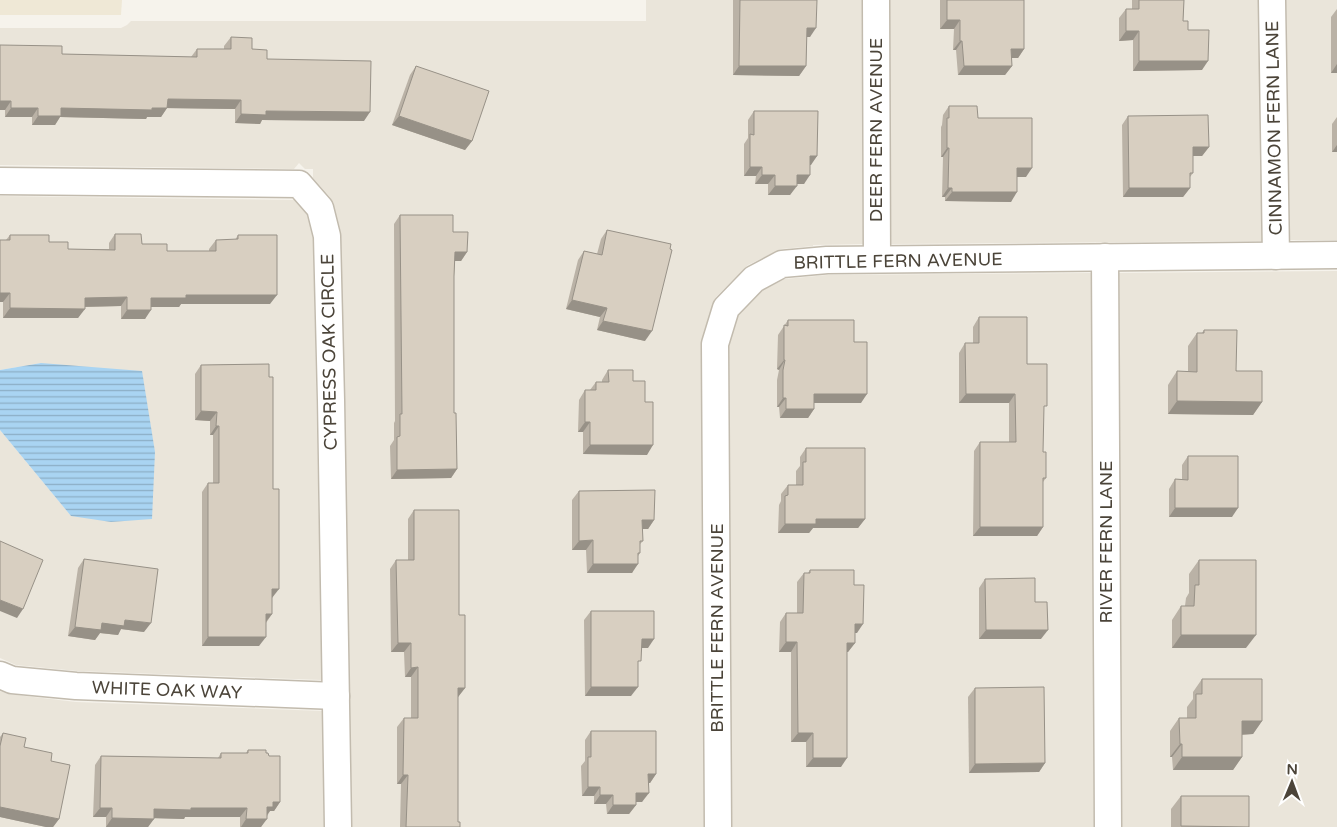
<svg xmlns="http://www.w3.org/2000/svg" width="1337" height="827" font-family="'Varela Round',sans-serif">
	<style>
		.residential { fill: #eae5da }
		.education { fill: #efe8d6 }
		.water { fill: url(#water-rules) }
		.lines { fill: none; stroke-linecap: round; stroke-linejoin: round }
		.minor-casing { stroke: #c2bbae; stroke-width: 29 }
		.minor { stroke: #fff; stroke-width: 26 }
		.wall { fill: #bab2a6 }
		.shaded-wall { fill: #979187 }
		.building { fill: #d8cfc1; stroke: #979187 }
		.labels { text-anchor: middle; dominant-baseline: central; stroke-width: 4; stroke-linejoin: round; paint-order: stroke }
		.street-label { font-size: 18px; fill: #4b4439; stroke: #fff }
	</style>
	<defs>
		<pattern id="water-rules" width="6" height="5" patternUnits="userSpaceOnUse" patternTransform="scale(1.25)"><rect width="6" height="5" fill="#a9d4f2"/><path d="M0 2.5h6" fill="none" stroke="#8caec5"/></pattern>
	</defs>
	<rect width="100%" height="100%" fill="#f6f3ec"/>
	<g class="residential">
		<path d="M646,0h216l2,244 -51,1v1l-32,3 -33,16 -32,32 -3,6 -11,42 3,482h-353l-12,-591 -7,-32 -3,-7 -17,-19v-9h-8l-6,-6 -5,6 -294,-4v-137h121l6,-3 4,-4h515z"/>
		<path d="M889,0h370l4,241 -372,3z"/>
		<path d="M1286,0h51v240h-47z"/>
		<path d="M0,196l294,4 14,15 5,23 9,442 -245,-9 -61,-6 -16,-7v-228l71,86 -30,-153 -41,7z"/>
		<path d="M1337,271v556h-216l-2,-554z"/>
		<path d="M1092,273l2,554h-363l-3,-481 9,-29 24,-26 24,-12 42,-4z"/>
		<path d="M0,691l8,3 68,8 247,9 1,116h-324z"/>
	</g>
	<path class="education" d="M0,0h122l-1,15h-121z"/>
	<path class="water" d="M41,363l101,8 13,81 -3,67 -41,3 -40,-6 -71,-86v-60z"/>
	<g class="lines">
		<defs>
			<g id="minor">
				<path d="M876,0l1,259"/>
				<path d="M1272,0l4,256"/>
				<path d="M0,181l299,3 21,24 7,28 4,164 7,427"/>
				<path d="M1105,257l3,570"/>
				<path d="M0,675l12,5 64,6 260,10"/>
				<path d="M718,827l-3,-483 11,-36 28,-29 28,-15 45,-4 510,-5"/>
			</g>
		</defs>
		<use href="#minor" class="minor-casing"/>
		<use href="#minor" class="minor"/>
	</g>
	<g class="wall">
		<path d="M733,0h84l-7,37h-3l-1,29 -7,10 -66,-1z"/>
		<path d="M940,0h84v49l-6,9h-7l1,8 -7,9h-47l-2,-25h-3l1,-21h-14z"/>
		<path d="M1132,0h52l-1,21 5,9 14,40 -69,1v-31l-14,1v-23l7,-9h6z"/>
		<path d="M1337,9v64h-6v-56z"/>
		<path d="M231,37l21,12 112,72 -102,-1 -2,4 -25,-1v-14l-68,-1 -6,9h-14l-1,2 -86,-2 -5,8h-23v-8h-27v-7h-5l62,-56 129,3 6,-8h27v-3z"/>
		<path d="M416,66l56,75 -7,9 -73,-25 18,-50z"/>
		<path d="M949,106l29,12 48,59h-9l-6,25 -66,-1v-4h-3l1,-40h-2v-30l1,-2 1,-10z"/>
		<path d="M754,111l63,45 -7,9 -6,19h-7l-7,11h-22v-11h-13l1,-8h-12v-32l4,-6v-18z"/>
		<path d="M1128,116l81,31 -7,9h-9v17l-3,4v11l-7,9h-60l-1,-72z"/>
		<path d="M1337,117v35h-5v-28z"/>
		<path d="M400,215l53,17 14,20 -6,9h-6l-1,15v137l3,56 -6,9 -60,1 -1,-33 4,-6v-17l1,-2 -1,-197z"/>
		<path d="M607,230l38,111 -48,-11 3,-13 -34,-8 12,-49 6,-9 13,3 4,-15z"/>
		<path d="M115,234l27,10 25,7h42v-2l7,-9h19l3,-5 32,69h-89l-2,3h-28l-6,12h-24v-13l-36,1 -7,11h-75v-16h-3v-62h6l4,-5 39,7 19,7h41v-6z"/>
		<path d="M979,317l48,47 16,47v41l3,26 -3,4v45l-6,9h-64l1,-85 6,-9h29v-39h-50v-50l6,-10h8v-16z"/>
		<path d="M788,320l66,22 7,61h-47v6l-6,9h-28l-1,-11h-2v-27l2,-10 -2,-1 1,-34z"/>
		<path d="M1204,330l58,72 -9,13 -85,-1v-29l9,-14 11,1v-26l9,-13h5z"/>
		<path d="M269,364l3,234v16l-6,9 -7,23h-57v-154l6,-9h5v-48h-3v-14l-15,-1v-46l6,-9z"/>
		<path d="M608,370l25,11 12,21 2,53 -64,-1v-22h-5l1,-32 6,-10h5l6,-8h6v-2z"/>
		<path d="M806,448l59,71 -7,9h-45l-4,5h-31l1,-28 2,-4v-7l7,-9h8v-14l4,-5v-9z"/>
		<path d="M1188,456l44,61h-63v-28l6,-10h7v-14z"/>
		<path d="M579,491l75,29 -6,9h-6l1,12 -3,3v9l-2,3 -6,17h-45l-1,-23h-14v-50z"/>
		<path d="M414,510l45,105 6,73 -7,9v125l2,5h-60l1,-43h-4v-57l7,-9h7v-41h-6l-1,-25h-13l-1,-83 6,-9h12v-41z"/>
		<path d="M84,559l60,73 -23,-3 -3,6 -18,-2 -5,7 -27,-4 10,-68z"/>
		<path d="M1199,560l47,88h-74v-28l9,-14h4l1,-8 3,-5v-19z"/>
		<path d="M810,570l44,15 3,48h-2v10l-7,9h-1l-6,115h-35v-25h-15v-90h-12l1,-30 6,-9h11v-31l7,-9h4z"/>
		<path d="M985,579l50,23 6,37h-62v-51z"/>
		<path d="M591,611l57,37h-7l-10,48h-46l-1,-76z"/>
		<path d="M1202,679l60,42 -9,13 -11,1v22l-9,13h-60l-1,-13h-2v-26l9,-13h8v-11l6,-8v-7z"/>
		<path d="M975,688l70,75 -6,9 -70,1 -1,-76z"/>
		<path d="M591,731l65,43 -6,9h-1l-7,19h-6v3l-7,9h-22l-1,-10h-12v-8h-12l-1,-30 4,-5v-21z"/>
		<path d="M3,733l21,14 27,14 8,58 -6,8h-7l-46,-10v-80z"/>
		<path d="M248,750l18,3 3,3 11,46 -6,9h-4l-9,16h-21v-10h-55l-1,2 -30,-1 -6,9h-42v-10h-13l2,-52 6,-9 117,2 3,-5h25z"/>
		<path d="M1181,796l68,31h-78v-18z"/>
	</g>
	<g class="shaded-wall">
		<path d="M947,20h13l-6,9h-14z"/>
		<path d="M807,28h9l-6,9h-9z"/>
		<path d="M1126,31h13l-6,9 -14,1z"/>
		<path d="M960,41h2l-6,9h-3z"/>
		<path d="M1011,49h13l-6,9h-13z"/>
		<path d="M1139,61h69l-6,9 -69,1z"/>
		<path d="M1337,64v9h-6z"/>
		<path d="M739,66h67l-7,10 -66,-1z"/>
		<path d="M964,66h48l-7,9h-47z"/>
		<path d="M168,99l73,1 -6,9 -74,-1z"/>
		<path d="M0,101h11l-6,9h-5z"/>
		<path d="M11,108h27l-6,9h-27z"/>
		<path d="M61,108h106l-6,9h-14l-1,2 -86,-2 -5,8h-23l6,-9z"/>
		<path d="M266,111l104,1 -6,9 -102,-1 -2,4 -25,-1 6,-9z"/>
		<path d="M399,116l73,25 -7,9 -73,-25z"/>
		<path d="M1337,145v7h-5z"/>
		<path d="M1193,147h16l-7,9h-16z"/>
		<path d="M947,148h2l-6,9h-2z"/>
		<path d="M810,156h7l-6,9h-7z"/>
		<path d="M750,167h12l-6,9h-12z"/>
		<path d="M1017,168h15l-6,9h-15z"/>
		<path d="M762,175h13l-7,9h-13z"/>
		<path d="M797,175h13l-6,9h-14z"/>
		<path d="M775,186h22l-7,9h-22z"/>
		<path d="M948,188h4l-7,9h-3z"/>
		<path d="M1129,188h61l-7,9h-60z"/>
		<path d="M952,192h65l-6,10 -66,-1z"/>
		<path d="M455,252h12l-6,9h-12z"/>
		<path d="M0,293h10l-7,9h-3z"/>
		<path d="M186,295h91l-7,9h-89l-2,3h-34l6,-9z"/>
		<path d="M127,297l-6,9 -43,1 7,-9z"/>
		<path d="M572,300l35,8 -7,9 -34,-8z"/>
		<path d="M10,308l75,1 -7,9h-75z"/>
		<path d="M127,310h24l-6,9h-24z"/>
		<path d="M603,321l49,10 -7,10 -48,-11z"/>
		<path d="M784,360h1l-6,10 -2,-1z"/>
		<path d="M814,394h53l-6,9h-53z"/>
		<path d="M966,394h49l-6,9h-50z"/>
		<path d="M783,398h3l-7,9h-2z"/>
		<path d="M1177,401l85,1 -9,13 -85,-1z"/>
		<path d="M786,409h28l-6,9h-28z"/>
		<path d="M201,411l16,1 -7,9 -15,-1z"/>
		<path d="M585,422h5l-7,10h-5z"/>
		<path d="M216,426h3l-6,9h-3z"/>
		<path d="M590,445h63l-6,10 -64,-1z"/>
		<path d="M457,469l-6,9 -60,1 6,-9z"/>
		<path d="M1175,508h63l-6,9h-63z"/>
		<path d="M816,519h49l-7,9h-45l-4,5h-31l7,-9z"/>
		<path d="M642,520h12l-6,9h-12z"/>
		<path d="M980,527h63l-6,9h-64z"/>
		<path d="M593,540l-7,10h-14l7,-9z"/>
		<path d="M593,564h45l-6,9h-45z"/>
		<path d="M272,589h7l-7,9h-7z"/>
		<path d="M0,600l23,9 -6,9 -17,-7z"/>
		<path d="M266,614h6l-7,9z"/>
		<path d="M125,620l26,3 -7,9 -23,-3 -3,6 -18,-2 -5,7 -27,-4 7,-9z"/>
		<path d="M855,624h8l-6,9h-8z"/>
		<path d="M986,630h62l-7,9h-62z"/>
		<path d="M1181,635h75l-10,13h-74z"/>
		<path d="M208,637h58l-7,9h-57z"/>
		<path d="M642,639h12l-6,9h-13z"/>
		<path d="M786,642h11l-6,10h-12z"/>
		<path d="M398,643h13l-7,9h-13z"/>
		<path d="M847,643h8l-7,9h-7z"/>
		<path d="M418,667l-7,10h-6l6,-9z"/>
		<path d="M591,687h47l-7,9h-46z"/>
		<path d="M458,688h7l-7,9z"/>
		<path d="M1242,721h20l-9,13 -20,1z"/>
		<path d="M798,733h15l-7,9h-15z"/>
		<path d="M1180,744h2l-10,13h-2z"/>
		<path d="M1182,757h60l-9,13h-60z"/>
		<path d="M813,758h34l-6,9h-35z"/>
		<path d="M1045,763l-6,9 -70,1 6,-9z"/>
		<path d="M648,774h8l-6,9h-8z"/>
		<path d="M403,775h5l-7,9h-4z"/>
		<path d="M588,787h12l-6,9h-12z"/>
		<path d="M636,793h13l-7,9h-13z"/>
		<path d="M600,795h13l-7,9h-12z"/>
		<path d="M273,802h7l-6,9h-4l-4,5 1,-9z"/>
		<path d="M613,805h23l-7,9h-22z"/>
		<path d="M0,807l59,12 -6,8h-7l-46,-10z"/>
		<path d="M100,808h12l-6,9h-13z"/>
		<path d="M191,808h56l-7,9h-55l-1,2 -36,-1 6,-9z"/>
		<path d="M112,818l42,1 -6,8h-42z"/>
		<path d="M246,819h21l-6,8h-20z"/>
	</g>
	<g class="building">
		<path d="M740,0h77l-1,28h-9l-1,38h-67z"/>
		<path d="M947,0h77v49h-13l1,17h-48l-2,-25h-2v-21h-13z"/>
		<path d="M1139,0h45l-1,21h5v9h21l-1,31h-69v-30h-13v-22h13z"/>
		<path d="M231,37l21,1v11l15,1v9l104,2 -1,51 -104,-1v4l-25,-1v-14l-73,-1 -1,9h-15v2l-91,-2v8h-23v-8h-27v-7h-11v-56l62,1v8l135,3v-8h34z"/>
		<path d="M416,66l73,25 -17,50 -73,-25z"/>
		<path d="M949,106h28l1,12h54v50h-15v24h-65v-4h-4l1,-40h-2v-30h2z"/>
		<path d="M754,111h64l-1,45h-7v19h-13v11h-22v-11h-13v-8h-12v-33l4,1z"/>
		<path d="M1208,115l1,32h-16v26h-3v15h-61l-1,-72z"/>
		<path d="M400,215h53v17h15l-1,20h-12l-1,24v137h2l1,56 -60,1v-33l3,-1v-22h2z"/>
		<path d="M607,230l64,14 -1,5 2,1 -20,81 -49,-10 4,-13 -35,-8 12,-49 18,4z"/>
		<path d="M115,234h26l1,10h25v7h49v-11l22,-1v-4h39v60h-91v3h-35v12h-24v-13l-42,1v11l-75,-1v-15h-10v-53h10v-5h39v7h19v7l47,1z"/>
		<path d="M979,317h48v47h20v42h-3l-1,46h3v26h-3v49h-63v-85h36l-1,-48h-49l-1,-51h14z"/>
		<path d="M788,320h66v22h13v52h-53v15h-28v-11h-3v-28l2,-10h-1v-35l4,1z"/>
		<path d="M1204,330h33l-1,41h26v31l-85,-1v-30l20,1v-39h7z"/>
		<path d="M269,364v13h4v112h6v100h-7v25h-6v23h-58v-154h11v-57h-3l1,-14 -16,-1v-46z"/>
		<path d="M608,370h25v11h12v21h8v43h-63v-23h-5v-32h11v-8h13z"/>
		<path d="M806,448h59v71h-49v5h-31v-28l3,-1v-10h15v-23h3z"/>
		<path d="M1188,456h50v52h-63v-29l13,1z"/>
		<path d="M655,490l-1,30h-12l1,21h-3v12h-2v11h-45v-24l-14,1v-50z"/>
		<path d="M414,510h45v105h6v73h-7v134h2v5h-54l2,-52h-5l1,-57h14v-51l-7,1v-25h-13l-2,-83h18z"/>
		<path d="M0,541l43,19 -20,49 -23,-9z"/>
		<path d="M84,559l74,10 -7,54 -26,-3 -1,6 -22,-3 -1,7 -26,-3z"/>
		<path d="M1199,560h57v75h-75v-29h13l1,-21h4z"/>
		<path d="M810,570h44v15h10l-1,39h-8v19h-8v115h-34v-25h-15l-1,-91h-11v-29h17l1,-40h6z"/>
		<path d="M1035,578v24h12l1,28h-62l-1,-51z"/>
		<path d="M591,611h63v28h-12l-1,22h-3v26h-47z"/>
		<path d="M1202,679h60v42h-20v36h-60v-13h-2l-1,-26h17v-24h6z"/>
		<path d="M1044,687l1,76 -70,1v-76z"/>
		<path d="M591,731h65v43h-8l1,19h-13v12h-23v-10h-13v-8h-12v-30h3z"/>
		<path d="M3,733l23,5 -2,9 28,6 -1,8 19,4 -11,54 -59,-12v-61z"/>
		<path d="M248,750h18v3h2l1,3h11v46h-7v5h-6v12h-21l1,-11h-56v2l-37,-1v10l-42,-1v-10h-12l1,-52 120,2v-5h27z"/>
		<path d="M1181,796h68v31l-68,-1z"/>
	</g>
	<g class="labels">
		<g class="street-label">
			<text transform="translate(1274 128) rotate(-91)">CINNAMON FERN LANE</text>
			<text transform="translate(876 130) rotate(-90)">DEER FERN AVENUE</text>
			<text transform="translate(898 261) rotate(-1)">BRITTLE FERN AVENUE</text>
			<text transform="translate(329 352) rotate(-91)">CYPRESS OAK CIRCLE</text>
			<text transform="translate(1106 542) rotate(-90)">RIVER FERN LANE</text>
			<text transform="translate(717 628) rotate(-90)">BRITTLE FERN AVENUE</text>
			<text transform="translate(167 690) rotate(2)">WHITE OAK WAY</text>
		</g>
	</g>
	<g transform="translate(1292 782) rotate(1)" stroke="#ffffff" stroke-width="4" paint-order="stroke">
	<path d="M0-4L9 19L0 12L-9 19Z" fill="#4b4439"/>
	<text y="-8" font-size="14" font-weight="bold" text-anchor="middle" fill="#4b4439">N</text>
	</g>
</svg>
